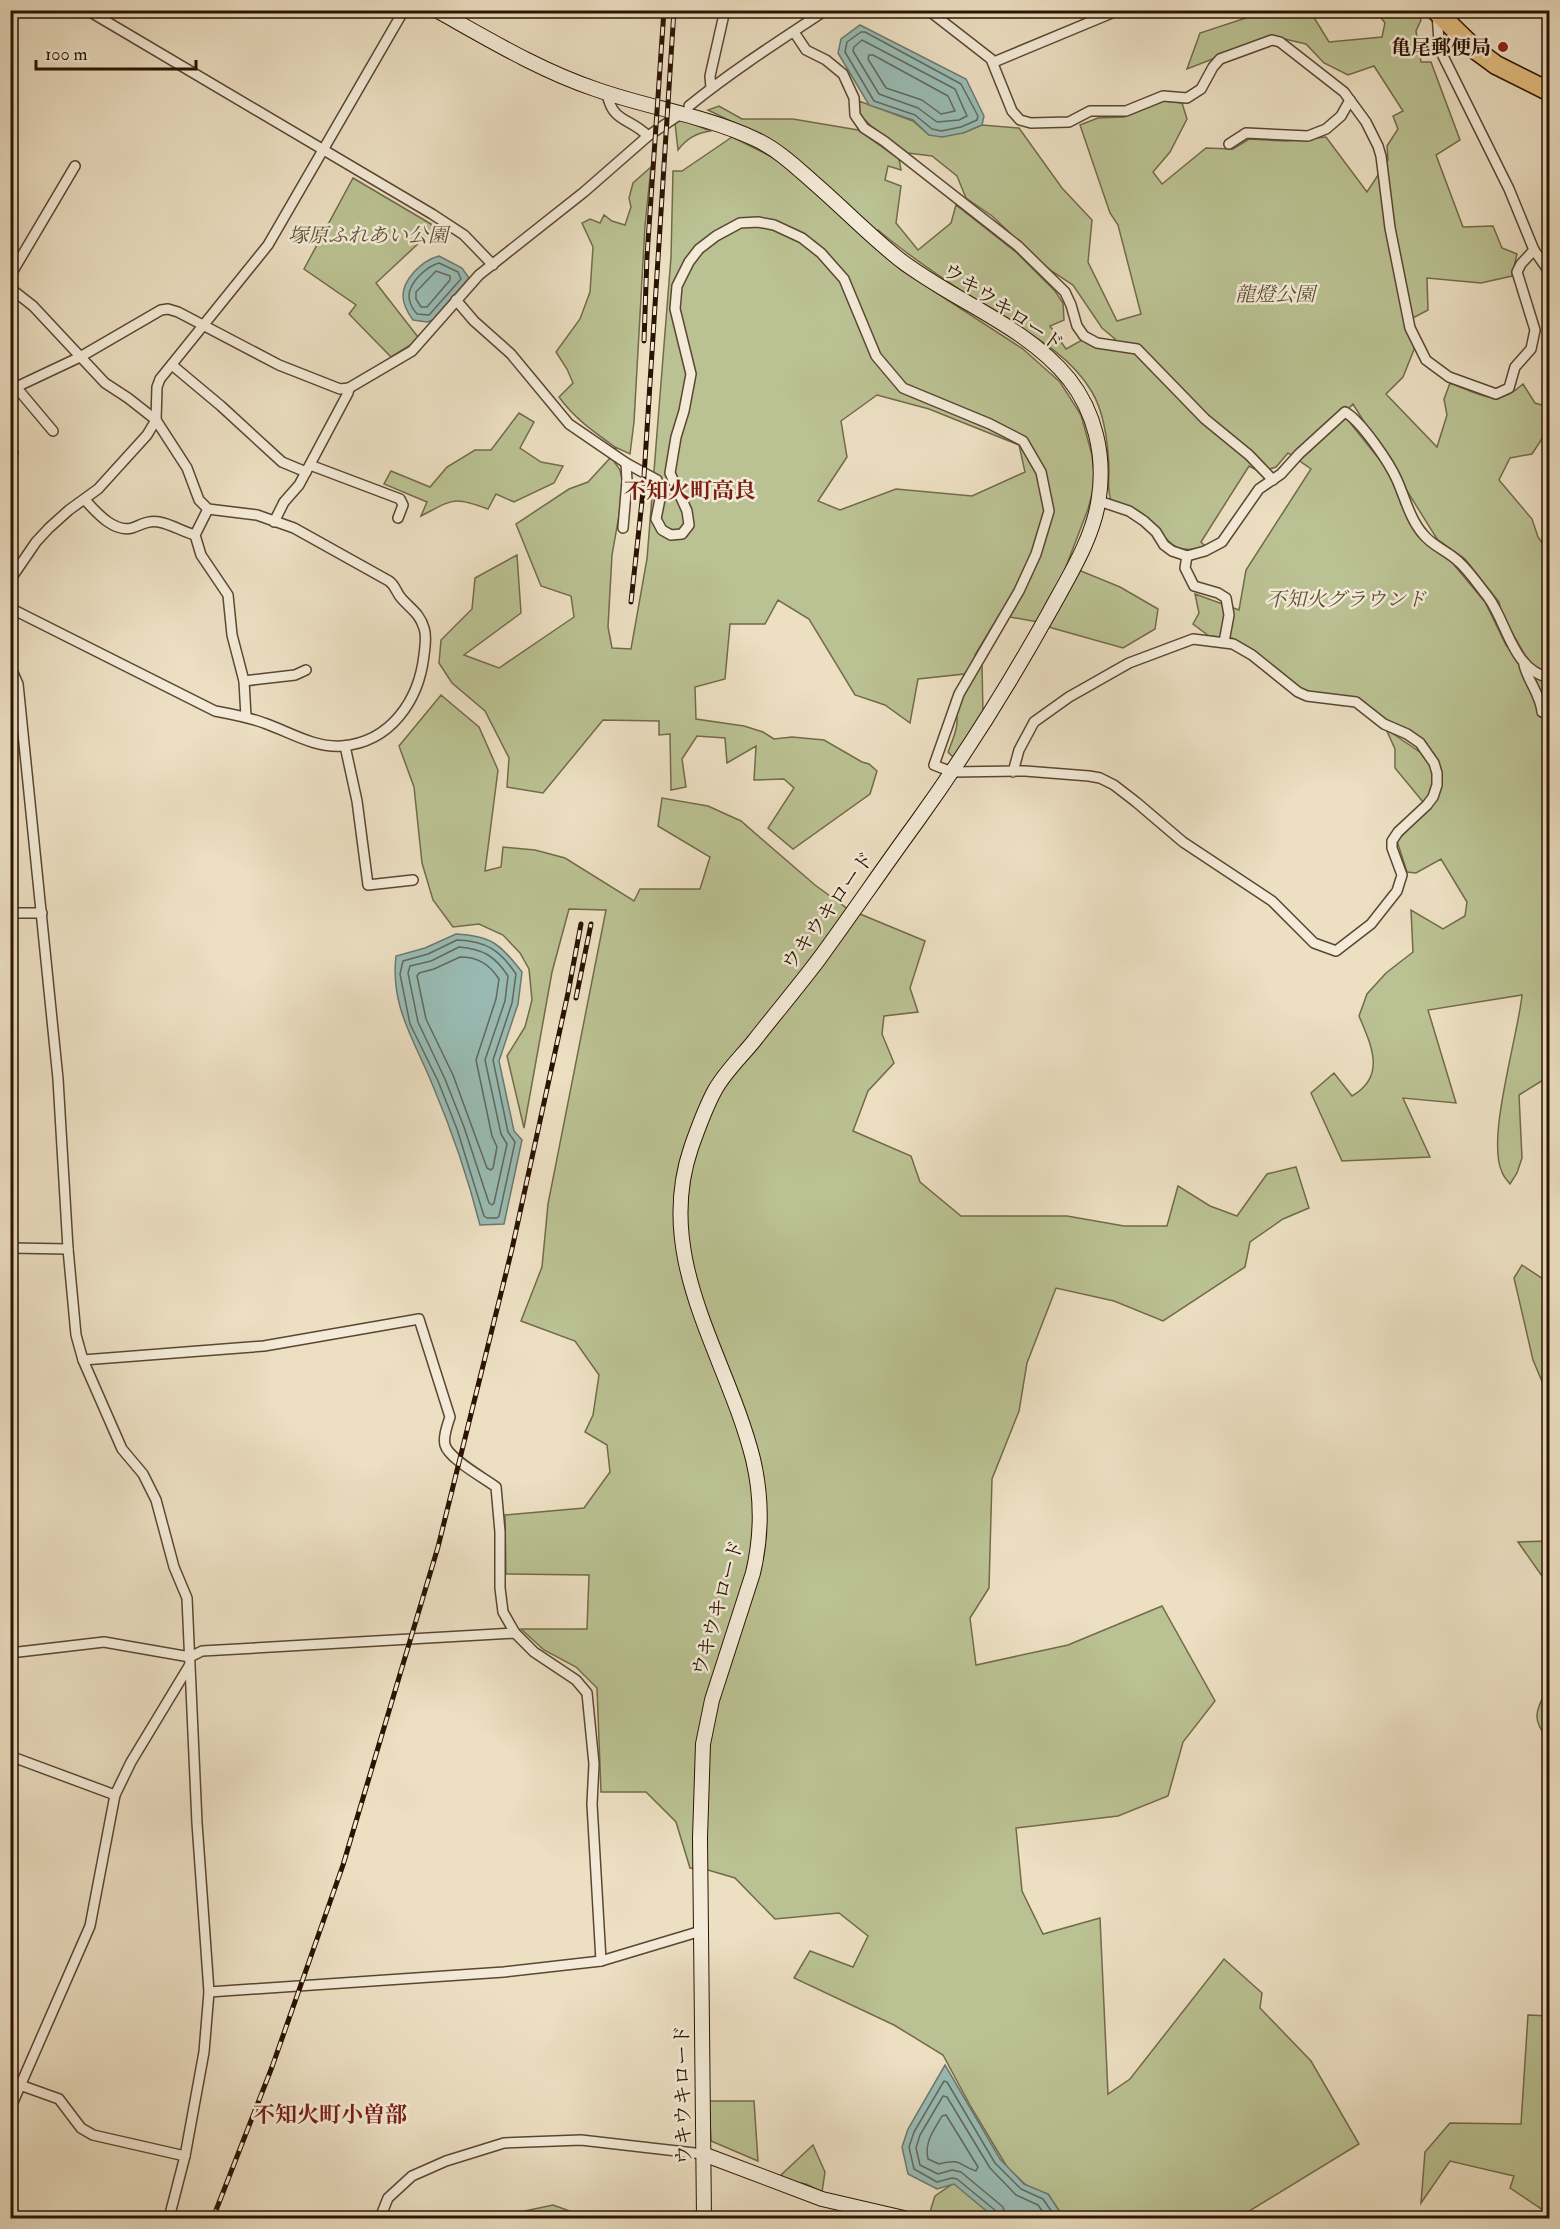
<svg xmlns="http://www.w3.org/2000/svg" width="1560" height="2229" font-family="'IM FELL Double Pica','Noto Serif JP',serif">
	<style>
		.green { fill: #bac192; stroke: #726a4a; stroke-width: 1.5; fill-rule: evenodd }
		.water { fill: #99bcb5; stroke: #6d786d; stroke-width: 1.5 }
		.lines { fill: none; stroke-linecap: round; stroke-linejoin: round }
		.shore { stroke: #62685b; stroke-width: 1.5 }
		.street-casing { stroke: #5b4631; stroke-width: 12 }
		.secondary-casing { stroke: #2b1301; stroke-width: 16 }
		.highway-casing { stroke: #2b1301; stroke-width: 21 }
		.street { stroke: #f3ead7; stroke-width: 9 }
		.secondary { stroke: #f3ead7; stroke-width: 14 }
		.highway { stroke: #e6c081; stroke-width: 18 }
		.rail-casing { stroke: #2b1301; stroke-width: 5 }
		.rail { stroke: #f3ead7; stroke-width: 3; stroke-dasharray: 9; stroke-linecap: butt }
		.poi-dot { fill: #8f2418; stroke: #f3ead7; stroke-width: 2 }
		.labels { text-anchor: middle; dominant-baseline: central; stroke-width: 5; stroke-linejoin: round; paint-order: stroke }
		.poi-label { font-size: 20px; font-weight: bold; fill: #2b1301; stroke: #f3ead7; text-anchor: end }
		.park-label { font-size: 20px; font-style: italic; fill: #5d5034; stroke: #f3ead7 }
		.street-label { font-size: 20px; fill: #2b1301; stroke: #f3ead7 }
		.quarter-label { font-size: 22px; font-weight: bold; fill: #7a1f14; stroke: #f3ead7 }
	</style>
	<rect width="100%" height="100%" fill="#ecdfc2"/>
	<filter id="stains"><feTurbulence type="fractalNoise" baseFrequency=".00333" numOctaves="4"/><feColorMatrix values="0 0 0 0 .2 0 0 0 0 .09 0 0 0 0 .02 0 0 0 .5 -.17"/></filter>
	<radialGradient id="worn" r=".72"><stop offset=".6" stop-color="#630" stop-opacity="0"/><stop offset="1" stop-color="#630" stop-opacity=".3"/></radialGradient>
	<g class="green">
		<path d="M1267,11h43l19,31 53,-5 3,-14 -9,-12h40l5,9 -5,11 5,31h10l29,78 -24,15 27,72 30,-1 9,22 15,6 -5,22 -31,7 -54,-5 1,32 -23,12 10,25 -12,30 -17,17 51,53 10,-32 -3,-16 6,-16c30,11 46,26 73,1l12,19 14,4v21l-17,26 -22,4 -11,22 33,39 6,18 11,16v123l-13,-7 -11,-14 -23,-40 -3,-13 -34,-43 -28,-20 -84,-135 -10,10 49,61 14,32 79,95 21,43 13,16 30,19v398l-1,-1 -29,18 3,63 -5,15 -7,11c-3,-4 -7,-8 -8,-12 -16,-33 16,-136 20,-177l-94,15 28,93 -53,-5 27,59 -88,4 -31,-68 23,-20 18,23c35,-20 19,-51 7,-80l8,-22 19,-21 27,-21 -2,-42 32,19 22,-13 2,-14 -26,-43 -25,14 -9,-1 -10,-31 31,-33 -33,-40v-19l-9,-20 53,36 -6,-12 -20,-19 -29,-14 -20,-18 -12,-5h-33l-16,-6 -53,-42 -18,-11 -23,-2 -16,-12 6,-11 -4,-19 44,16 7,-40 65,-101 -23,-16 -12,14 -16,5 -11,-6 -48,76 4,4c-39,15 -41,-20 -68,-36 -8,-5 -18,-6 -26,-10 -4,-10 -2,-21 -2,-32 -1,-24 -4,-54 -17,-76 -24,-41 -71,-63 -110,-88 -36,-23 -71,-46 -104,-74l-14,5 37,35 122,79 37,33 21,33 11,40 3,28 -7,26 -24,63 17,-1 39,16 38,22 -3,20 -32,19 -71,-20 -14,-6 -39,-7 -24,40 7,10 1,49 -27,46 -8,-8c7,-18 15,-34 3,-51l14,-27 -47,5 -8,44 -25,-18 -30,-10 -46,-76 -31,-19 -13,24h-35l-5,55 -30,8 1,32 48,7 19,6 11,7 18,-2 32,3 38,22 7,2 8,7 -7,23 -77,55 -25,-21 26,-40 -10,-9 -30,1 2,-34 -29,17 -2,-25 -28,-2 -15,23 4,28 -15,3 -1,-56 -11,1v-14l-56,-1 -60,73 -36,-6 2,-29 -24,-47 -33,-28 -13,-20 2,-23 31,-31 3,-31 42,-23 4,58 -57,42 35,13 75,-51 -3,-21 -30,-10 -25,-62 53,-35 19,-7 23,-25 4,-10c-21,-15 -41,-29 -56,-50l14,-14 -6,-14 -11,-17 24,-33 10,-27 3,-45 -11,-24 8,-4 10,4 4,-8 8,6 13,4 6,-18 -2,-9 4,-15 18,-16 -6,59 -11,196 -4,32 -15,-7 -4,10 9,13 4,17 -12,68 -4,72 4,21 19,1 16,-90 24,-302 2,-86h9l50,-34 40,20 -29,-30 -35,-17 11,-4 23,13h51l65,11 41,29 2,11 -13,-4 -3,14 16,6 -5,37 22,27 33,-27 5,-18 61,48 38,38 8,12 1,17 -14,6 16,23 16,-9 11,6 18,3 4,-10 -13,-11 -29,-43 -26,-17 -55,-52 -26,-18 -9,-22 -25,-20 -24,-3 -38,-28 -10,-10 -1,-14 54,20 16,14 34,-2 19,-8 37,3 43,60 30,32 -4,42 29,59 24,-7 -23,-89 -8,-12 -30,-88 18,-7 26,-1 40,-16 18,2 5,16 -17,33 -17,20 9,12 44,-36 27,1 16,-10 37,2 40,-4 41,55 21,-32 -1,-14 11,-17 -5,-13 10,-5 -29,-45 -26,9 -24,-12 -18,-19 -34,-8 -85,33 13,-36zM877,395l52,14 90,36 6,27 -53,24 -76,-7 -56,21 -22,-9 29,-44 -6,-36z"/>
		<path d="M681,119l29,12c-14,2 -24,8 -32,19l-3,-27z"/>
		<path d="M353,178l83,49 -60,56 42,54 -6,7 -21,13 -42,-43 7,-9 -52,-36z"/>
		<path d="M519,413l15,9 -14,26 21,14 22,4 -9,17 -40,19 -18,-8 -8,15c-35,-13 -34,-10 -67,7l6,-14 -43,-18 7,-13 39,16 17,-20 28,-17h16z"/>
		<path d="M441,695l38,32 19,43 -13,101 16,-4 2,-20 32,3 30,8 69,43 6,-12h60l10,-32 -52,-31 4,-28 46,8 33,15 74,64 33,24 77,32 -15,47 8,24 -34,4 -2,18 12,29 -26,28 -15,40 58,25 9,26 41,34h106l57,10h43l11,-40 32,20 27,10 30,-42 29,-7 13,41 -26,11 -33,23 -5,25 -82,54 -49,-20 -58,-13 -29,75 -8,48 -27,68 -3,109 -19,30 6,47 92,-20 94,-39 53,95 -32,41 -15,54 -50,20 -102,12 6,63 21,43 57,-16 8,176 22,-15 94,-120 38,34 -2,15 51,53 48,83 -121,74h-174l-16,-24 -18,-5 -23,-22 -36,-60 -28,-52 -49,-30 -100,-47 16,-27 43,16 15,-31 -29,-23 -64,6 -40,-41 -27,-8 -18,-2 -14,-46 -30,-30h-45l-4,-104 -21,-21 -32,-17 -23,-21h66l2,-54 -83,-1 -1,-59 79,-7 26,-36 -3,-27 -22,-13 8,-17 6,-40 -24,-34 -54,-20 21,-54 6,-63 58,-294 -37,-1 -17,63 -28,156 -17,-72 18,-29 7,-27 -3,-31 -9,-16 -17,-18 -24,-11 -26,3 -20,-27 -11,-37 -8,-76 -15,-41z"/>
		<path d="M1522,1265l27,18v115l-16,-38 -19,-82z"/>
		<path d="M1549,1541h1l-1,45 -31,-44z"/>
		<path d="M1549,1686l1,55h-1c-19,-23 -13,-30 0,-55z"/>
		<path d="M1528,2015l21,1v198l-39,-26 4,-12 -64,-15 -29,42 4,-51 25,-29 71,1z"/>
		<path d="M709,2101h45l4,60 -47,-20z"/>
		<path d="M813,2145l12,27 -3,20 -16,-8 -17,-3 -8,-6z"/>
		<path d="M954,2183l41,35h-67l7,-22z"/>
		<path d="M553,2205l36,13h-90l2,-2z"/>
	</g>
	<g class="water">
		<path d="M860,25l106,54 18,37 -2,9 -19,8 -21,4 -13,-2 -16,-15 -44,-15 -31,-52 3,-14z"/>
		<path d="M439,256l23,12 7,10 -36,42 -6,2 -14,-2c-13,-18 -14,-31 1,-48 8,-8 14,-13 25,-16z"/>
		<path d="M456,934c36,2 44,10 66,38l-4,32 -19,57 15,70 8,9 -18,84 -24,1c-12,-47 -28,-94 -47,-139 -18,-45 -43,-79 -37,-130l29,-8z"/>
		<path d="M945,2065l55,94 24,25 24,10 16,24h-69l-41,-34 -17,5 -29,-15 -6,-27 6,-18z"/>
	</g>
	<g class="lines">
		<g class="shore">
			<path d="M861,32h4l96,52 17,32 -1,4 -16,7 -20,4 -9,-2 -17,-14 -41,-14 -29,-49 2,-10z"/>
			<path d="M862,40l93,49 12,27 -8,4 -22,2 -19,-14 -39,-14 -26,-43 1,-4z"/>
			<path d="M869,55h4l75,41 7,15 -14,3 -19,-14 -36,-12 -18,-29z"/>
			<path d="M439,263l19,9 3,7 -32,36 -12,-1c-12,-14 -10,-25 2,-38 6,-6 12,-11 20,-13z"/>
			<path d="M436,271l14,5v4l-23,27h-6l-5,-8v-7z"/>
			<path d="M457,940c29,1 43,10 59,34l-4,29 -19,57 15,72 7,10 -16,74 -2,2h-10l-3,-2 -27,-87 -19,-48 -28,-57 -10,-50 3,-13 25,-7z"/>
			<path d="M459,947c24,2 36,9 49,29l-3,25 -20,59 16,74 6,10 -13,59 -2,2 -3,-2 -25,-76 -19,-48 -27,-57 -10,-49 2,-7 21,-5z"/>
			<path d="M460,957c18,0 29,7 39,22l-3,20 -20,61 16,76 5,11 -4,21 -2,2 -4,-2 -34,-93 -27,-56 -9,-43 2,-3 15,-4z"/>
			<path d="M946,2115l32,52 -2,4c-18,-6 -14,-13 -37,-7l-11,-5c-4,-17 6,-29 14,-43z"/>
			<path d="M999,2218l-3,-7 -39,-32 -5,-1 -15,4 -23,-13 -5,-22 5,-15 30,-51 3,1 48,81 26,26 22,10 13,19"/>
			<path d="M1006,2218l-3,-11 -42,-35 -9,-2 -14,4 -18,-9 -4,-17 4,-13 23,-39 4,1 43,71 26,27 22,10 9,13"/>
		</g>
		<defs>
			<g id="street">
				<path d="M87,10l345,204 32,21 29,30"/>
				<path d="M928,10l63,49 21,52 8,9 11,3 38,-1 21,-11h36l37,-15 24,2 14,-9 12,-22 7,-8 52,-19 8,2 64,50 22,30 12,24 3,10 9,72 20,100 16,32 23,17 47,17 13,-6 6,-21 16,-18 4,-19 -18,-58 4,-8 13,-14"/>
				<path d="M10,11l1,-1"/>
				<path d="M1437,14l2,27 4,15 66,133 25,61 16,23"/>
				<path d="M794,32l12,18 20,10 17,14 11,24 1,17 9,13 20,13 134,105 47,46 6,13 6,21 7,10 13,7 40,6 68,70 44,36 24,25"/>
				<path d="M994,62l125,-52"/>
				<path d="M711,88l-1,-12 15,-66"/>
				<path d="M607,94c6,29 22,23 41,42"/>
				<path d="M689,106c43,-35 90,-65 137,-96"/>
				<path d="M1229,144l17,-11 62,3 18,-7 15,-13 9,-16"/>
				<path d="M10,276l65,-110"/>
				<path d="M10,288l23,18 72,77 23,15 28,22 31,48 12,32 9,9 49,6 37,13 95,53c7,5 7,12 13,18 9,10 18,15 22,29 3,9 1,18 0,27 -5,45 -33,87 -82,91 -28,2 -52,-14 -78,-23 -16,-6 -33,-9 -49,-12l-205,-103"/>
				<path d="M456,300l18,21 37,33 58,70 57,39 31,17 3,19 -4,20 6,11 9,5 11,-1 7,-9 -2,-14 -17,-38 6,-36 8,-26 7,-37 -16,-65 2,-23 12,-24 10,-13 17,-13 24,-13 18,-1 16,3 28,13 19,15 23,26 32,77 27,32 87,36 33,17 18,31 8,39 -13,43 -17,37 -60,103 -25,71 18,7 73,-1 64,5 11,2 14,7 22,17 47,40 89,59 42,42 22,8 35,-27 26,-33 5,-16 -10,-27v-7l6,-9 29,-27 6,-8 4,-12v-12l-3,-10 -14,-20 -13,-9 -23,-10 -28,-22 -49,-6 -9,-4 -46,-37 -19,-11 -40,-5 -64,24 -60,34 -35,25 -15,28 -6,22"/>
				<path d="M172,365l49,41 61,56 24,10"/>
				<path d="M16,387l37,44"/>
				<path d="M10,390l70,-33 81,-47 7,-1 10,3 101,53 61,24 9,-1 63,-37 67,-76 105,-83 64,-56 28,-19"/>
				<path d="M10,447l3,6 -3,4"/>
				<path d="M310,465l90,34 3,6 -5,13"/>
				<path d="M85,500c11,12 29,33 47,28 9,-3 16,-8 27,-6 12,2 24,10 36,13"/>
				<path d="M1099,501l30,10 15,10 12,11 8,13 8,6 15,5 18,-5 17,-9 37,-53 22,-15 18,-20 46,-42c16,9 44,50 52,68 8,18 13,39 26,54 9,12 25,17 36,28 11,10 20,24 29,35 20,27 24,73 62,81"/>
				<path d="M208,509l-13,26 6,20 27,40 4,40 12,46 2,36"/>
				<path d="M274,522l10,-20 15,-17 49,-92 1,-5"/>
				<path d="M623,528l4,-47 -1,-18"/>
				<path d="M1187,556l-2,12 9,18 24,7 8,5 3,17 -5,27"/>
				<path d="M10,580l26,-38 13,-14 20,-18 29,-21 49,-54 9,-15 1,-33 3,-8 108,-134 136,-235"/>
				<path d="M1524,665c4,16 17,31 18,47"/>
				<path d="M10,666l8,18 40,395 10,170 8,86 7,25 39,89 21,25 13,26 18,67 13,31 10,225 12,169 -5,60 -19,104 -16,62"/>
				<path d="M244,681l51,-6 11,-5"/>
				<path d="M345,746l12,55 11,84 45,-5"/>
				<path d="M10,913h32"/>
				<path d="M10,1248l58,1"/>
				<path d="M83,1360l181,-14 155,-27 31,98c-3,9 -7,20 -5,28 4,14 39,33 51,42l4,45v56l3,24 12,21 19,19 42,28 11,13 7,71 -2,40 9,157"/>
				<path d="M10,1653l94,-11 86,15 12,-6 313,-18"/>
				<path d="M10,1756l105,39"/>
				<path d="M209,1992l295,-20 97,-11 100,-30"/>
				<path d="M20,2085l39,14 22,29 12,7 92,21"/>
				<path d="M10,2109l80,-183 25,-131 16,-33 58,-96"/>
				<path d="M380,2218l8,-20 24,-22 34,-15 58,-18 77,-3 122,14"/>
			</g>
			<g id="secondary">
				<path d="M436,10c52,29 103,60 159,79 53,19 109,26 160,50 22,10 40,27 58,43 29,25 56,53 86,77 54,42 126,66 170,120 26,33 36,76 30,118 -5,40 -30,79 -49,114 -41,74 -85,144 -134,212 -33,45 -64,91 -97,136 -21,28 -44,55 -65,82 -13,16 -29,31 -39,49 -10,18 -17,38 -24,58 -38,112 36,207 62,311 9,38 9,76 0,114l-41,127 -9,44 -3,94 4,380"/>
				<path d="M703,2154l119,45 82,19"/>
			</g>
			<path id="highway" d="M1435,10l42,41 19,14 54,27"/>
		</defs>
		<use href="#street" class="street-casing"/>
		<use href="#secondary" class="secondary-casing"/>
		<use href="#highway" class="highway-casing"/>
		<use href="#street" class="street"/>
		<use href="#secondary" class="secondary"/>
		<use href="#highway" class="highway"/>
		<defs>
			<g id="rail">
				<path d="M644,341l3,-85 17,-246"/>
				<path d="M631,602l12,-110 31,-482"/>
				<path d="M576,998l15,-74"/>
				<path d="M213,2218l59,-151 71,-202 95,-318 74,-298 56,-256 13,-69"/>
			</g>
		</defs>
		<use href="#rail" class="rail-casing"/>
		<use href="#rail" class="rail"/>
	</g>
	<circle class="poi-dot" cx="1503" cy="47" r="6"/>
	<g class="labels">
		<g class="poi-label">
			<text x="1491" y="47">亀尾郵便局</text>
		</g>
		<g class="park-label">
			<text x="368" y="235">塚原ふれあい公園</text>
			<text x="1275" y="294">龍燈公園</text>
			<text x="1346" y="599">不知火グラウンド</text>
		</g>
		<g class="street-label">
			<text transform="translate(1003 307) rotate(34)">ウキウキロード</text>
			<text transform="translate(828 911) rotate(-54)">ウキウキロード</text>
			<text transform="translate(718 1608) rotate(-74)">ウキウキロード</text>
			<text transform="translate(683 2095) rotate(-91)">ウキウキロード</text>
		</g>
		<g class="quarter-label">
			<text x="690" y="491">不知火町高良</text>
			<text x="330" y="2115">不知火町小曽部</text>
		</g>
	</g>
	<rect width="1560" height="2229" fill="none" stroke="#ecdfc2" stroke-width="36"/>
	<rect x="12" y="12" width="1536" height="2205" fill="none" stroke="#2b1301" stroke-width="3"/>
	<rect x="18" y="18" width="1524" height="2193" fill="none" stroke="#2b1301" stroke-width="1.5"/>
	<path d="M36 60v9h160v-9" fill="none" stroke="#2b1301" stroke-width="3"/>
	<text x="45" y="60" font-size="18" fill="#2b1301" stroke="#f3ead7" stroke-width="4.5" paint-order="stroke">100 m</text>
	<rect width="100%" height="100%" filter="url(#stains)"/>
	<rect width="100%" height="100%" fill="url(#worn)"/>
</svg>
